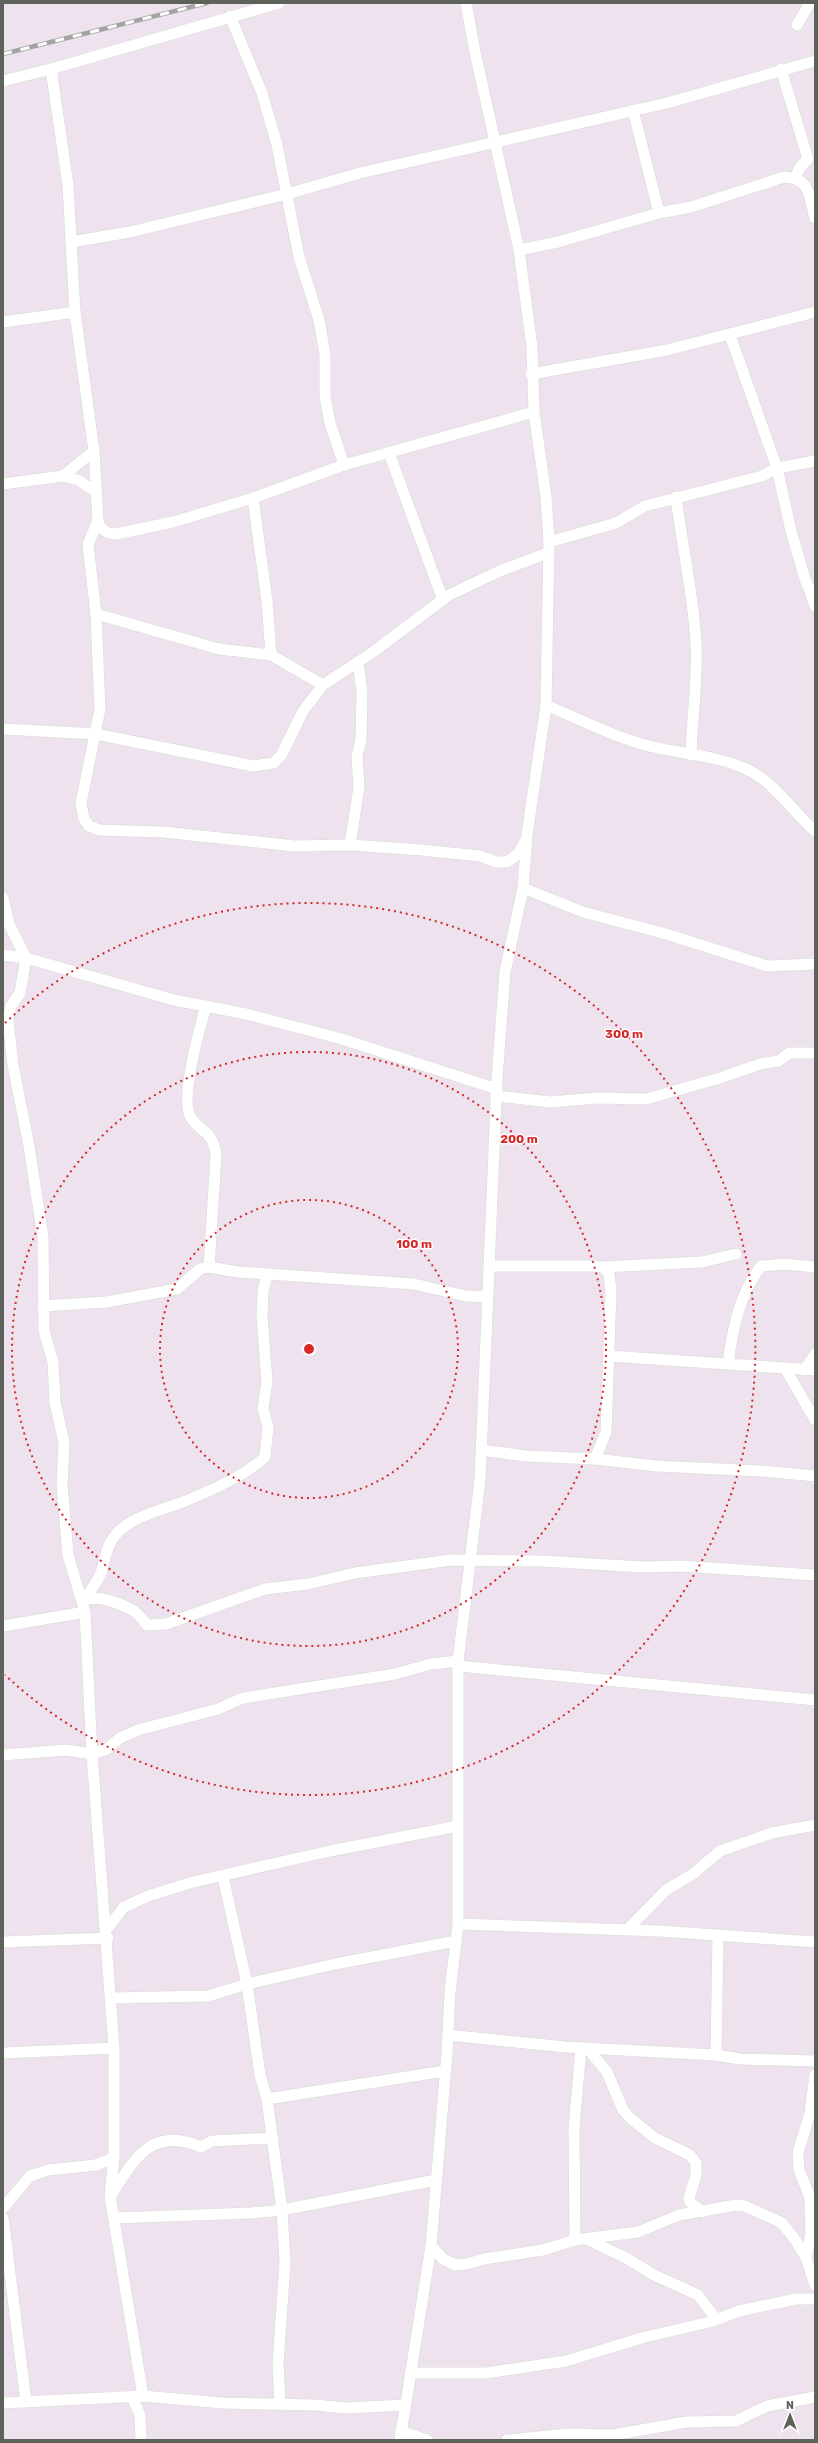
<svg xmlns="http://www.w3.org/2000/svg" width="818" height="2443" font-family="Rubik,sans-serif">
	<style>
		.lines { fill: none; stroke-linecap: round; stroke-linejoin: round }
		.street-casing { stroke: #d6dcd5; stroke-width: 12 }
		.street { stroke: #fff; stroke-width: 11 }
		.rail-casing { stroke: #a3a5a2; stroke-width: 4.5 }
		.rail { stroke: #fff; stroke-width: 3; stroke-dasharray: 9; stroke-linecap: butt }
		.ring { fill: none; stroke: #d62828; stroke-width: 2; stroke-dasharray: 2 4 }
		.centre { fill: #d62828; stroke: #fff; stroke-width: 2 }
		.ring-label { font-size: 12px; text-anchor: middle; font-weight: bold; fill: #d62828; stroke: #fff; stroke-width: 3; stroke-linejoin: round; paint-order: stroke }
	</style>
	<rect width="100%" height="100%" fill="#ede2ee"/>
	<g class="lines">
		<defs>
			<g id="street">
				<path d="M230,16l32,77 15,52 22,112 20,63 6,34v43l5,26 14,42"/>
				<path d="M797,25l13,-22"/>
				<path d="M51,69l17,116 7,127 19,139 4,69c2,10 8,13 18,14l57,-12 80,-24 91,-33 190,-53"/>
				<path d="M781,69l27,90 -8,8 -5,11"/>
				<path d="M3,81l48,-12 228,-66"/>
				<path d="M633,110l26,103"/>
				<path d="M71,242l59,-10 157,-38 73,-21 307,-70 148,-42"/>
				<path d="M519,250l39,-8 101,-29 32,-6 93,-30c27,1 25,20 31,41"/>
				<path d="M3,322l72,-10"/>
				<path d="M730,335l47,133 14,63 15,51 3,6 6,4"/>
				<path d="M531,374l136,-24 148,-38"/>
				<path d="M389,453l54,147"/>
				<path d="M63,476l31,-25"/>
				<path d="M3,484l60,-8 15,4 18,12"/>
				<path d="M676,497c6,48 17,96 20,145 2,37 -4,76 -5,113"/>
				<path d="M253,498l14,103 4,54 52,30"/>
				<path d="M98,520l-10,25 8,69 4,95 -19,94 3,16 5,7 11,4 63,2 132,14 55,-1 72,5 58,6 16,6h11l11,-8 7,-13"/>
				<path d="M549,542l67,-19 29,-17 117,-30 15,-8 38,-7"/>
				<path d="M809,588l6,18"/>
				<path d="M96,614l123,35 52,6"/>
				<path d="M546,705c35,15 70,33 107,42 31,7 66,9 95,23 27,13 45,42 67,61"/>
				<path d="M3,729l93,5 157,32 21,-3 8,-9 21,-43 20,-26 50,-33 76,-57 53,-25 46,-17"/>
				<path d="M350,845l9,-58 -2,-31 4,-16 1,-48 -4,-30"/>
				<path d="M523,888l60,24 83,22 101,32 48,-2"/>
				<path d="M3,898l6,26 17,34 -6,35 -9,13 -3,13 5,46 16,81 14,91 1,94 9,31 2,40 9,41 -2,42 6,70 17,57 7,142 22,294v110l-4,38 33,200"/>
				<path d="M3,955l23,3 148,42 72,14 96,25 155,50"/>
				<path d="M206,1006c-6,21 -27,94 -15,112 12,17 21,11 25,37l-7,112"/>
				<path d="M496,1096l55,6 45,-4 50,1 74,-21 40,-14 19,-3 10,-8h26"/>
				<path d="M489,1266h102l12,1 6,7 2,17 -5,141 -11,27"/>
				<path d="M603,1267l99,-5 34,-8"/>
				<path d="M43,1306l63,-4 71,-13 23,-20 9,-2 29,5 176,12 52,12 22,1"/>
				<path d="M609,1356l206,14"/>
				<path d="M728,1363c5,-35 11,-68 33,-97l23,-2 31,3"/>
				<path d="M785,1368l30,52"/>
				<path d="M804,1370l11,-16"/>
				<path d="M481,1450l45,6 69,3 61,7 105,5 54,5"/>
				<path d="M83,1601c12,-8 39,3 51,10 5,4 9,9 13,14l19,-1 99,-35 43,-5 47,-11 96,-13 91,1 101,6 38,-1 134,9"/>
				<path d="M83,1601c7,-10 16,-20 19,-31 3,-11 4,-22 11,-32 17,-23 51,-28 75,-38 26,-11 56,-24 77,-43l3,-30 -5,-18 4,-28 -5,-64 1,-27 5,-16"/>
				<path d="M3,1626l82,-14"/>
				<path d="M458,1666l357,34"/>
				<path d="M3,1755l63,-5 26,4 15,-5 13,-11 18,-8 80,-21 25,-11 152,-24 36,-10 27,-3"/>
				<path d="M223,1877l24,107 13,91 7,24 15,111 3,53 -7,100 2,41"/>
				<path d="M458,1924l202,7 155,11"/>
				<path d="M107,1929l17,-22 24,-11 45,-14 137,-31 128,-25"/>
				<path d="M627,1930l39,-40 27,-16 27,-23 52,-18 43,-8"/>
				<path d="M3,1942l105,-4"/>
				<path d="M112,1998l96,-2 39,-12 88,-20 121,-23"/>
				<path d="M448,2035l117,12 151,8 24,4 75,2"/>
				<path d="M588,2049l19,23 16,38 7,8 25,20 35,17 6,8v12l-7,23 1,4 13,10"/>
				<path d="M3,2053l111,-5"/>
				<path d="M716,2055l2,-120"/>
				<path d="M815,2075l-5,38 -12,40 1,17 11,28 1,36 -5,24 9,27"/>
				<path d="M267,2099l178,-28"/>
				<path d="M112,2194c23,-37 41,-68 89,-47l11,-6 61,-3"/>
				<path d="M3,2208l27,-32 18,-6 48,-5 18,-7"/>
				<path d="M3,2218l23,184"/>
				<path d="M114,2218l137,-5 31,-3 154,-30"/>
				<path d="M587,2239l39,19 28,17 44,20 18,24"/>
				<path d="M575,2240l-1,-113 7,-79"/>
				<path d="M431,2246l12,13 12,6 12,-1 17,-5 59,-9 32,-10 63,-8 41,-17 57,-10 9,1 37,17 14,18 10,17"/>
				<path d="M410,2373h76l80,-12 79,-24 65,-15 29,-11 57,-12h19"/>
				<path d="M132,2397l8,18 1,25"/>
				<path d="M3,2403l140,-7 80,7 93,2 29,3 60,-3"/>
				<path d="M401,2431l26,9"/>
				<path d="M400,2440l31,-194 16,-193 3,-61 8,-68v-263l22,-181 17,-401 8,-107 18,-84 4,-53 19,-130 3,-163 -3,-45 -12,-85 -2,-65 -13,-97 -44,-198 -9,-49"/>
				<path d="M507,2440l61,-6 45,1 73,-13 50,-1 31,-15 48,-9"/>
			</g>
		</defs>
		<use href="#street" class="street-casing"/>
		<use href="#street" class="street"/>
		<defs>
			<path id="rail" d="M3,54l204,-51"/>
		</defs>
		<use href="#rail" class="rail-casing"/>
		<use href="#rail" class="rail"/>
	</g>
	<g class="ring">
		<circle cx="309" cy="1349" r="149"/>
		<circle cx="309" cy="1349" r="297"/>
		<path d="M5 1023A446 446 0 1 1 5 1675"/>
	</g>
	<circle cx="309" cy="1349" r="6" class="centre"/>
	<g class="ring-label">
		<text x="624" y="1038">300 m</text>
		<text x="519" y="1143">200 m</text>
		<text x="414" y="1248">100 m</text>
	</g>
	<rect width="818" height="2443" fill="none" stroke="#5d635a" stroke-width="8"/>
	<g transform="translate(790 2415)" stroke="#ffffff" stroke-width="3" paint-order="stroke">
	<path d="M0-3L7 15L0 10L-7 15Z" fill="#5d635a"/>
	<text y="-6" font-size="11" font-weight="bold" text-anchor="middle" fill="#5d635a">N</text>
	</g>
</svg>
